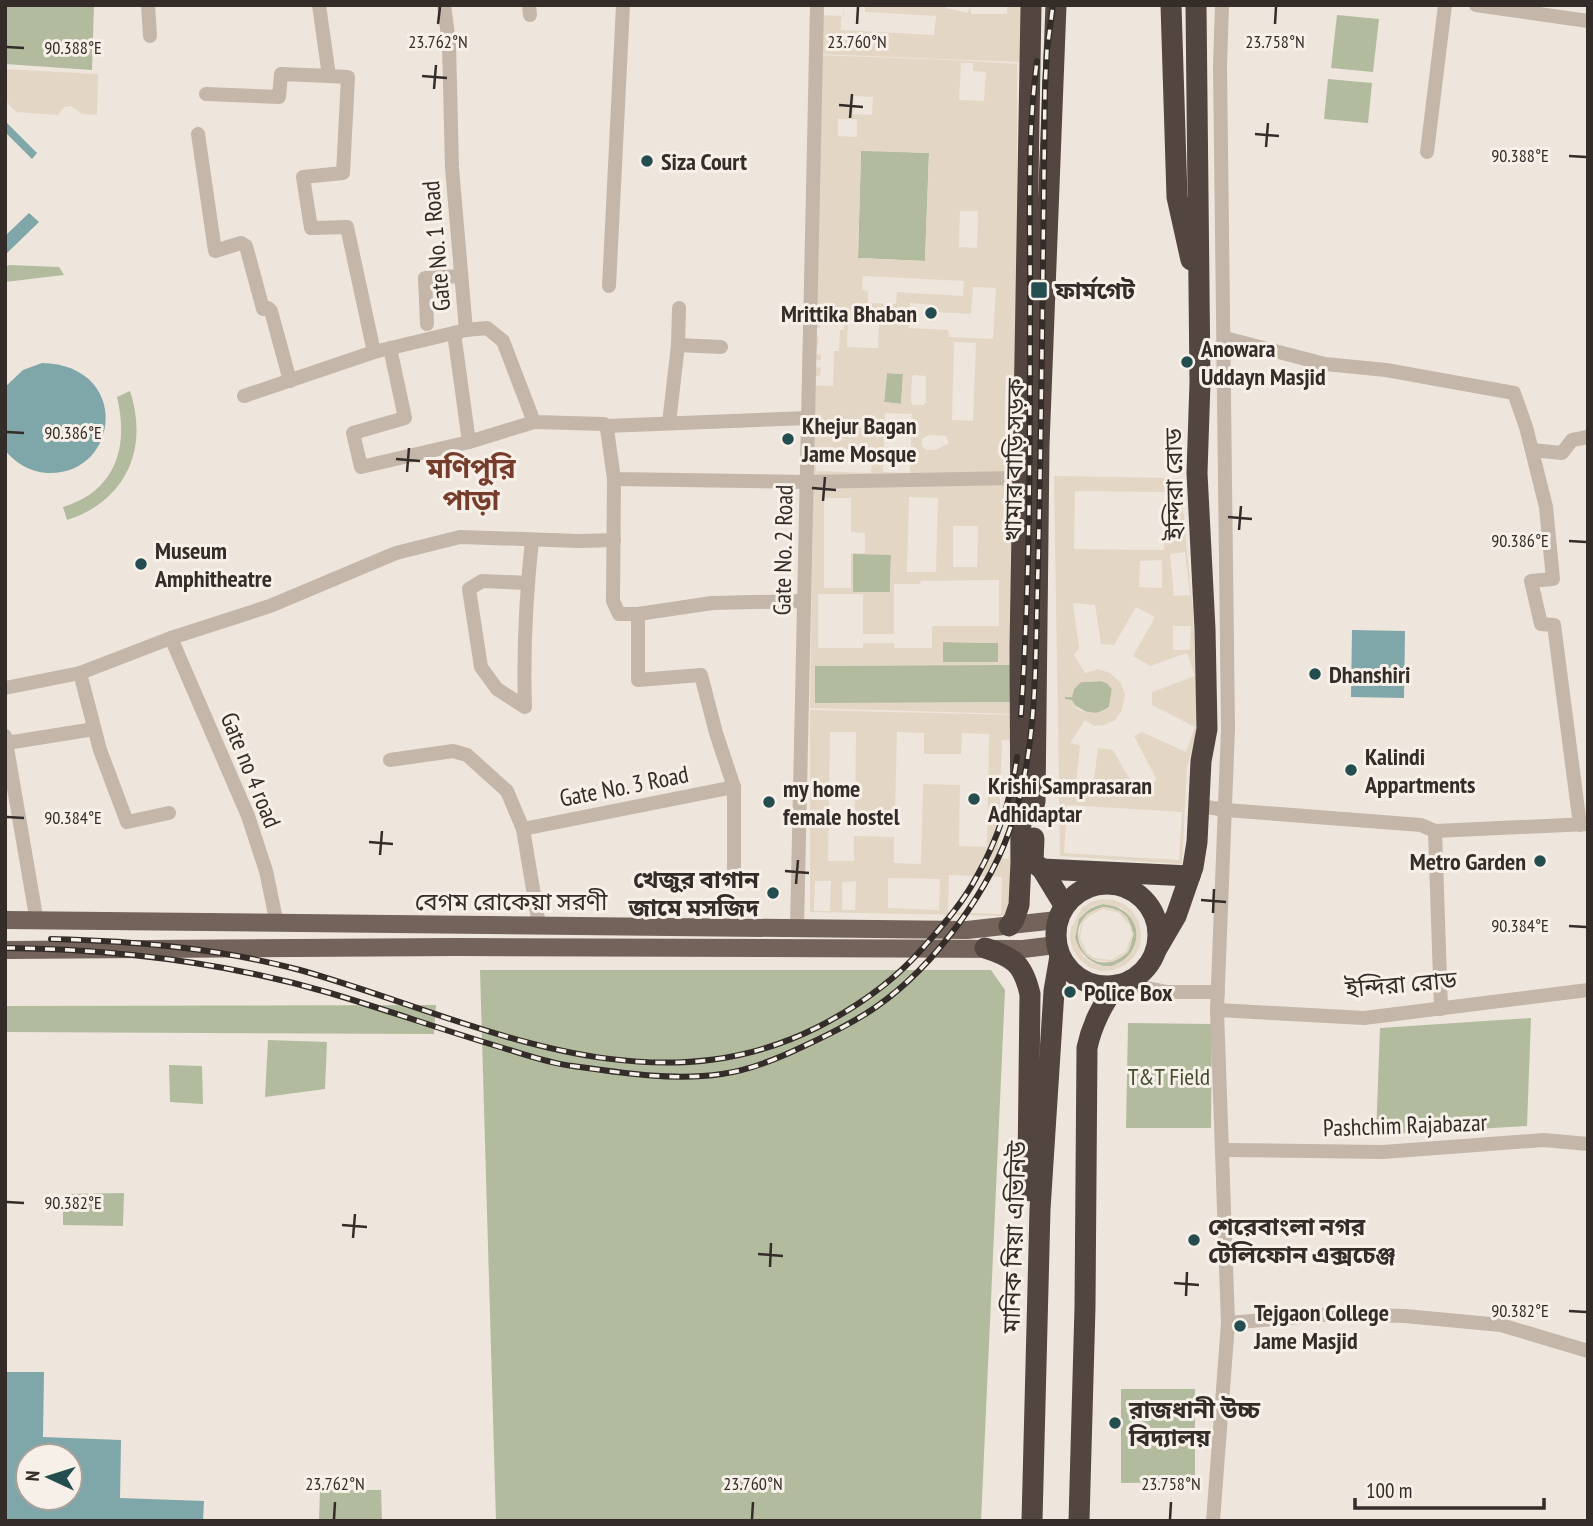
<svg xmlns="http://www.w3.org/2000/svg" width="1593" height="1526" font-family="'PT Sans Narrow','Noto Sans Bengali',sans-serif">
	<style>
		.green { fill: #b2bb9e; fill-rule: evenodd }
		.plaza { fill: #e4d6c5; fill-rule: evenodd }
		.water { fill: #7fa6a8; fill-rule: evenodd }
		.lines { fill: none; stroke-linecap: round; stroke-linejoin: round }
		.street { stroke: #c5b6aa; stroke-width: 14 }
		.primary { stroke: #73635b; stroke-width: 18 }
		.highway { stroke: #534641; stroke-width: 21 }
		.rail-casing { stroke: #332c28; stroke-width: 6 }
		.rail { stroke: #f7f0e8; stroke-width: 3.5; stroke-dasharray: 10; stroke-linecap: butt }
		.ticks { fill: none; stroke: #332c28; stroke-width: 2.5 }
		.poi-dot { fill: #234d4f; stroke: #f7f0e8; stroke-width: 2.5 }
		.labels { text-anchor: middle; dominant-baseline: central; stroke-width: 6; stroke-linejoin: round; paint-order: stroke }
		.poi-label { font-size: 24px; font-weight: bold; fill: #332c28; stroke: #f7f0e8; text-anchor: start }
		.street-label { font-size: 24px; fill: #332c28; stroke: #f7f0e8 }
		.park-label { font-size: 24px; fill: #434e2f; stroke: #f7f0e8 }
		.quarter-label { font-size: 28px; font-weight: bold; fill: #773d2c; stroke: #f7f0e8 }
		.ticks-label { font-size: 18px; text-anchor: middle; fill: #332c28; stroke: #f7f0e8; stroke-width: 6; stroke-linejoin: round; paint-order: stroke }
	</style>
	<rect width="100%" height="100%" fill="#eee6dc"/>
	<g class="green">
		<path d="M5,5h89l-2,65 -87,-6z"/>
		<path d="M1337,15l42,4 -6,53 -42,-4z"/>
		<path d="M1328,79l44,4 -4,40 -44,-4z"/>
		<path d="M861,150l68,3 -4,108 -67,-3z"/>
		<path d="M9,265l50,2 5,8 -59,7v-14z"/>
		<path d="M887,373l16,1 -2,30 -17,-2z"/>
		<path d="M130,391c19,58 -4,110 -63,129l-4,-13c53,-16 66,-60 54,-110z"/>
		<path d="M853,554h38l-1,38h-37z"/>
		<path d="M942,642l57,1 -1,19h-56z"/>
		<path d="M1013,664v38l-198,2v-38z"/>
		<path d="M1101,681l6,2 5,6 -3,18c-20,14 -27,0 -44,-7v-3l16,-15z"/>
		<path d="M1103,904c23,1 42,22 30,45 -28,52 -97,-28 -30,-45zM1103,907c26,2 36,23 25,45 -39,36 -76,-31 -25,-45z"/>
		<path d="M480,970h511l14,20 -24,531h-485z"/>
		<path d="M436,1005l-2,29 -429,-2v-26z"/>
		<path d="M1531,1018l-4,108 -151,9 4,-107z"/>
		<path d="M1128,1023l84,1 -1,104h-85z"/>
		<path d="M268,1040l59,2 -2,47 -60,8z"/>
		<path d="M169,1065l33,1 1,38 -33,-2z"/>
		<path d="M124,1193l-1,33 -60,-1v-31z"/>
		<path d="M1121,1389h74v93l-74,1z"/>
		<path d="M320,1490h61l1,31h-63z"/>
	</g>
	<g class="plaza">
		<path d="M844,5v11l-3,1v13l93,5 2,-19 -71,-4v-7h80l1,3 22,5 2,-8 1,9h36v-9h13v57l-203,-8 2,-39 24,1z"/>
		<path d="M817,55l136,5 64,4v410l-205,5 3,-146 -5,-84zM961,63h12v8l13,1 -2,29 -25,-1zM854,96l19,1 -1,18 -19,-1zM838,119h19v18l-19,-1zM861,151l68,2 -4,108 -67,-3zM960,211h18l-1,37 -18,-1zM863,276l101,5 -1,15 -66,-4 -1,12 -28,-1v-12l-6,-1zM973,287l23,1 -3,51 -44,-2 -1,-7 -39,-2 1,-25 24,2v7l37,2zM817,316h27v14h-4l-1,21h-5l-1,35 -18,-1v-9h5l1,-8 -5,-1v-7h5v-5l-5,-1 3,-17 -3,-1 1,-8h3zM848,319l31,1 -1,28 -31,-1zM954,342l22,1 -3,78 -21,-1zM887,373l16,1 -2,30 -17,-2zM914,375l12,1v26l-3,3h-10l-2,-4 1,-24zM885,413l27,1 -2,59 -27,-1zM929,435l17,1 3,7 -14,7h-9l-4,-4v-7zM817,448l55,2 -1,23 -55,-2z"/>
		<path d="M5,69l93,5 -1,41 -15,-1 -11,-8 -7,1 -6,8 -42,-3 -11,-12z"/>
		<path d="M1054,476l126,2 13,133 5,115 -11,41 -5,97 -122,-8zM1075,491l90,1 -1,58 -90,-1zM1185,552l5,43 -16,1 -4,-42zM1162,560v28l-23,-1 1,-26zM1073,603l22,2 6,39 13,1 22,-38 19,10 -22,39 17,10 37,-13 8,23 -43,16v13l43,22 -9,25 -44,-20 -8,4 23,44 -20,12 -24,-42 -15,-2 -6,47 -17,-2 5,-48 -10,-2 15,-23 9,6 10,-1 11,-5 7,-10 3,-16 -4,-11 -11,-10 -12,-4 -13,4 -11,-18 5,-7zM1173,626h18l-1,24h-17zM1101,681l6,2 5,6 -3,18 -5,4 -7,2 -16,-2 -4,-3 -5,-8 -7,-1v-2h7l2,-8 7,-7zM1067,805l115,7 -3,48 -115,-7z"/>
		<path d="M1017,482l-3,232 -204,-6 3,-220zM909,497l29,1 -2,74h-29zM824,498h27v34l14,1v20h-14v35h-27zM953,526h25l-1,41h-24zM853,554l38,1 -1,37h-37zM999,580v46h-67v22h-38v-5h-31v5h-45v-54h45v40h31v-50h26l1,-3zM943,642l55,1v19h-55zM1012,665l1,37 -198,1v-37z"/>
		<path d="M810,710l204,5 -4,201 -200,-4zM830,732h26l-1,81 40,1 2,-82 27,1v21h37l1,-21 27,1 -2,113 -28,-1 1,-61 -37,-1 -2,80 -27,-1v-26l-40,-1v25h-26zM1002,740l11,1 -4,118 -11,-1zM949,875l53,2 -1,37 -53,-2zM888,878l52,1 -1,31 -51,-2zM815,881h16l-1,30h-16zM856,881l-1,29h-13v-28z"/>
		<path d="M1102,899l12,1 10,4 9,8 6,10 2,12 -1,12 -6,11 -9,8 -12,5 -12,1 -12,-4 -9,-7 -7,-10 -3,-11 1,-11 11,-20 9,-6zM1103,904l19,4 7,7 6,9 2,10 -2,11 -5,9 -8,7 -10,5h-10l-10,-3 -9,-7 -8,-17 4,-20 14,-13z"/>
		<path d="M1103,907l17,4 7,6 7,17 -6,18 -16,10 -19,-2 -8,-6 -7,-16 4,-17 5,-7zM1103,909l16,4 11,13 2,8 -6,17 -15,9 -17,-2 -7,-5 -7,-15 3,-16 6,-6z"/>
	</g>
	<g class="water">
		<path d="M5,121l32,32 -5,6 -27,-27z"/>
		<path d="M29,213l10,9 -34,33v-19z"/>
		<path d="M42,363c90,2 78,113 5,110 -17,-1 -32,-10 -42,-23v-63l18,-17z"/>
		<path d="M1352,630l53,1 -1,67 -53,-1z"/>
		<path d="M5,1372h39l-1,65 78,3 -1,58 84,3 -1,20h-198zM70,1456v42h-42v-42z"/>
	</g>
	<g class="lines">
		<g class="street">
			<path d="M148,5l2,31"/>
			<path d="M319,5l10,71 19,1 -5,96 -40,4 8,51 36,-1 27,125"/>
			<path d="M444,5l5,38 3,125 14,162 21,-2 16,13 31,81 70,2 3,5 7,50 193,3 207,-4 15,-3"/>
			<path d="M529,5l1,10"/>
			<path d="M1222,5l-2,61 8,663 -11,281 11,313 106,-9 71,2 96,9 87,26"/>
			<path d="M1476,5l112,16"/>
			<path d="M206,94l73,3 2,-23 48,2"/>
			<path d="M198,134l17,117 26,-8 5,3 17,63 5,-1 3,3 19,70"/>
			<path d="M1427,152l18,-147"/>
			<path d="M609,286l14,-281"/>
			<path d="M427,324l-2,-46 36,-2"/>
			<path d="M454,333l15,109"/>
			<path d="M1225,338l100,26 61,6 128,23 12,34 20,80 7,72 -22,2 10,43 13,1 26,200"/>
			<path d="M678,345l43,2"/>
			<path d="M390,348l15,70 -52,15 8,34 108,-25 65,-20"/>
			<path d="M244,396l130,-44 92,-22"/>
			<path d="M669,423l9,-78 1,-37"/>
			<path d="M606,426l202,-8"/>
			<path d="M1532,450l30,3 10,-13 16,-3"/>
			<path d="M614,479l-1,122 6,13h19l74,-11 92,-2"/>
			<path d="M528,583l-46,-2 -13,8 12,78 16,22 28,18c-2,-57 1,-111 7,-167"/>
			<path d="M638,614v66l63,-5 15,58 18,54v85"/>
			<path d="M171,638l77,178 18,55 11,53"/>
			<path d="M80,673l20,77 27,72 42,-9"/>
			<path d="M5,688l75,-15 91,-35 99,-32 126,-53 64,-16 120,4 34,-1"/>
			<path d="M5,736l32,186"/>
			<path d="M7,743l87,-14"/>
			<path d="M390,760l63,-9 14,4 40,36 16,38"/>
			<path d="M1200,806l26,4 195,15 14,6 153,-7"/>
			<path d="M1435,831l6,178"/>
			<path d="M539,925l-16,-96 211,-42"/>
			<path d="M797,928l20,-923"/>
			<path d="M1123,983l44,9h51"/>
			<path d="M1217,1010l147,8 224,-28"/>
			<path d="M1223,1150l160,2 161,-12 44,4"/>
			<path d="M1213,1521l15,-198"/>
		</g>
		<g class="primary">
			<path d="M5,920l962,10 90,-10"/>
			<path d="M5,950l451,-3 567,2 33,-4"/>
		</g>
		<g class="highway">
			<path d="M1171,5l6,192 14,63"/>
			<path d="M1035,802l4,-357 17,-440"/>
			<path d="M1034,838l-1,24 9,7 22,36"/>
			<path d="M1042,869l148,7"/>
			<circle cx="1107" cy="935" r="51"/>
			<path d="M1009,926l5,-6 5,-15 2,-43 -1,-214 11,-643"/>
			<path d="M985,948c29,9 38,16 45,46l-2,173 3,24"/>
			<path d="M1155,952l21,-36 17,-49 4,-25 4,-81 6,-32 -2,-100 -8,-156 3,-91 -4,-377"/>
			<path d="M1032,1521l8,-312 14,-218 6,-35"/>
			<path d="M1079,1521l6,-214 2,-259c5,-24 15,-42 29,-63"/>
		</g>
		<defs>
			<g id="rail">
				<path d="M1021,715c9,-132 9,-266 9,-399 1,-84 -4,-171 7,-255"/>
				<path d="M51,939c84,2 167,9 249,31 169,48 343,145 518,57 39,-20 75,-45 104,-78 20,-23 41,-46 55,-73 20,-35 35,-79 40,-119"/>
				<path d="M5,948c111,1 219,14 325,45 57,17 113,37 170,54 24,7 48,16 73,19 49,7 100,15 149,8 28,-4 55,-15 80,-27 26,-12 51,-24 74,-40 59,-41 116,-119 137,-187 26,-78 22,-171 25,-252 4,-160 5,-319 7,-479l2,-39 6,-45"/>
			</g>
		</defs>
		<use href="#rail" class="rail-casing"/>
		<use href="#rail" class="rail"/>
	</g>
	<path class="ticks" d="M438,24l2,-17M857,24l1,-17M1275,24l1,-17M7,47l17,1M422,76l25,2M434,89l2,-24M839,105l24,2M850,118l2,-24M1255,134l24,2M1266,147l2,-24M1569,156l17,1M7,432l17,1M396,459l24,2M407,472l2,-24M812,488l24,2M823,501l2,-24M1228,517l24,2M1239,530l2,-24M1569,541l17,1M7,817l17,1M369,842l24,2M380,855l2,-24M785,871l24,2M796,884l2,-24M1201,900l25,2M1213,913l1,-24M1569,926l17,1M7,1202l17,1M342,1225l25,2M353,1238l2,-24M758,1254l25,2M770,1267l1,-24M1174,1283l25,2M1186,1296l1,-24M1569,1311l17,1M334,1519l1,-17M752,1519l1,-17M1170,1519l1,-17"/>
	<g class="poi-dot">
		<circle cx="647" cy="161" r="7"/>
		<rect x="1030" y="281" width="18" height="18" rx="3.5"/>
		<circle cx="931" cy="313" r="7"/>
		<circle cx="1187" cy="362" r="7"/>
		<circle cx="788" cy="439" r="7"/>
		<circle cx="141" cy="564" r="7"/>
		<circle cx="1315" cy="674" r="7"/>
		<circle cx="1351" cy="770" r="7"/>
		<circle cx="974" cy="799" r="7"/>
		<circle cx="769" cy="802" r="7"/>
		<circle cx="1540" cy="861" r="7"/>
		<circle cx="773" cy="893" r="7"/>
		<circle cx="1070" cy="992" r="7"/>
		<circle cx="1194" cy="1240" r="7"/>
		<circle cx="1240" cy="1326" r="7"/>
		<circle cx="1115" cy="1423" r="7"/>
	</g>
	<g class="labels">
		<g class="poi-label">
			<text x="661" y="161">Siza Court</text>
			<text x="1055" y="290">ফার্মগেট</text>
			<text x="917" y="313" text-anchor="end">Mrittika Bhaban</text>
			<text x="1201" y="348">Anowara<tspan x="1201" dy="28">Uddayn Masjid</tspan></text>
			<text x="802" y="425">Khejur Bagan<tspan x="802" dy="28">Jame Mosque</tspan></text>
			<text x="155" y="550">Museum<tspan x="155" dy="28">Amphitheatre</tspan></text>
			<text x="1329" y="674">Dhanshiri</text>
			<text x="1365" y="756">Kalindi<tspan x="1365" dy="28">Appartments</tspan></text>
			<text x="988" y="785">Krishi Samprasaran<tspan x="988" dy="28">Adhidaptar</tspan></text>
			<text x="783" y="788">my home<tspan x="783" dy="28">female hostel</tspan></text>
			<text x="1526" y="861" text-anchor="end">Metro Garden</text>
			<text x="759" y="879" text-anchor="end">খেজুর বাগান<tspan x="759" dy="28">জামে মসজিদ</tspan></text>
			<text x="1084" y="992">Police Box</text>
			<text x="1208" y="1226">শেরেবাংলা নগর<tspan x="1208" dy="28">টেলিফোন এক্সচেঞ্জ</tspan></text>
			<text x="1254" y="1312">Tejgaon College<tspan x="1254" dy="28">Jame Masjid</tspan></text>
			<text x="1129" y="1409">রাজধানী উচ্চ<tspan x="1129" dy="28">বিদ্যালয়</tspan></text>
		</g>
		<g class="street-label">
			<text transform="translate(436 246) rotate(-95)">Gate No. 1 Road</text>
			<text transform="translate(1014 460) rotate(-89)">খামার বাড়ি সড়ক</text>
			<text transform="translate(1174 484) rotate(-91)">ইন্দিরা রোড</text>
			<text transform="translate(783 550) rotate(-89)">Gate No. 2 Road</text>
			<text transform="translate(251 770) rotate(68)">Gate no 4 road</text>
			<text transform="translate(624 786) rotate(-11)">Gate No. 3 Road</text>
			<text x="511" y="901">বেগম রোকেয়া সরণী</text>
			<text transform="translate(1401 984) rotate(-5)">ইন্দিরা রোড</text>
			<text transform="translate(1405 1125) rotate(-2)">Pashchim Rajabazar</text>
			<text transform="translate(1014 1237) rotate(-88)">মানিক মিয়া এভিনিউ</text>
		</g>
		<g class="park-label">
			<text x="1169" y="1076">T&amp;T Field</text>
		</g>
		<g class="quarter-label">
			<text x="471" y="467">মণিপুরি<tspan x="471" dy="32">পাড়া</tspan></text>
		</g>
	</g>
	<g class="ticks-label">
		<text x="438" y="48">23.762°N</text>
		<text x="857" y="48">23.760°N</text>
		<text x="1275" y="48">23.758°N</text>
		<text x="73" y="54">90.388°E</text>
		<text x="1520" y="162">90.388°E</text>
		<text x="73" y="439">90.386°E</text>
		<text x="1520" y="547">90.386°E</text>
		<text x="73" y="824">90.384°E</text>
		<text x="1520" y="932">90.384°E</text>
		<text x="73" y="1209">90.382°E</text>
		<text x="1520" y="1317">90.382°E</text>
		<text x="335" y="1490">23.762°N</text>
		<text x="753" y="1490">23.760°N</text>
		<text x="1171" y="1490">23.758°N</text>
	</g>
	<rect width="1593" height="1526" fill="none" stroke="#332c28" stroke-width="14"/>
	<g transform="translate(49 1477) rotate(274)"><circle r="33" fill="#f7f0e8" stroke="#a9a29b" stroke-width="2"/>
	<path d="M0-5L12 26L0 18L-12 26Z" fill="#234d4f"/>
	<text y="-10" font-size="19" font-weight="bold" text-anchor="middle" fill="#332c28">N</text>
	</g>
	<path d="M1355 1498v10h189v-10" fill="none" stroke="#332c28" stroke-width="3.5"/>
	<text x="1366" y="1498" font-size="21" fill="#332c28" stroke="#f7f0e8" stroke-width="5" paint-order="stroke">100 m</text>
</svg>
